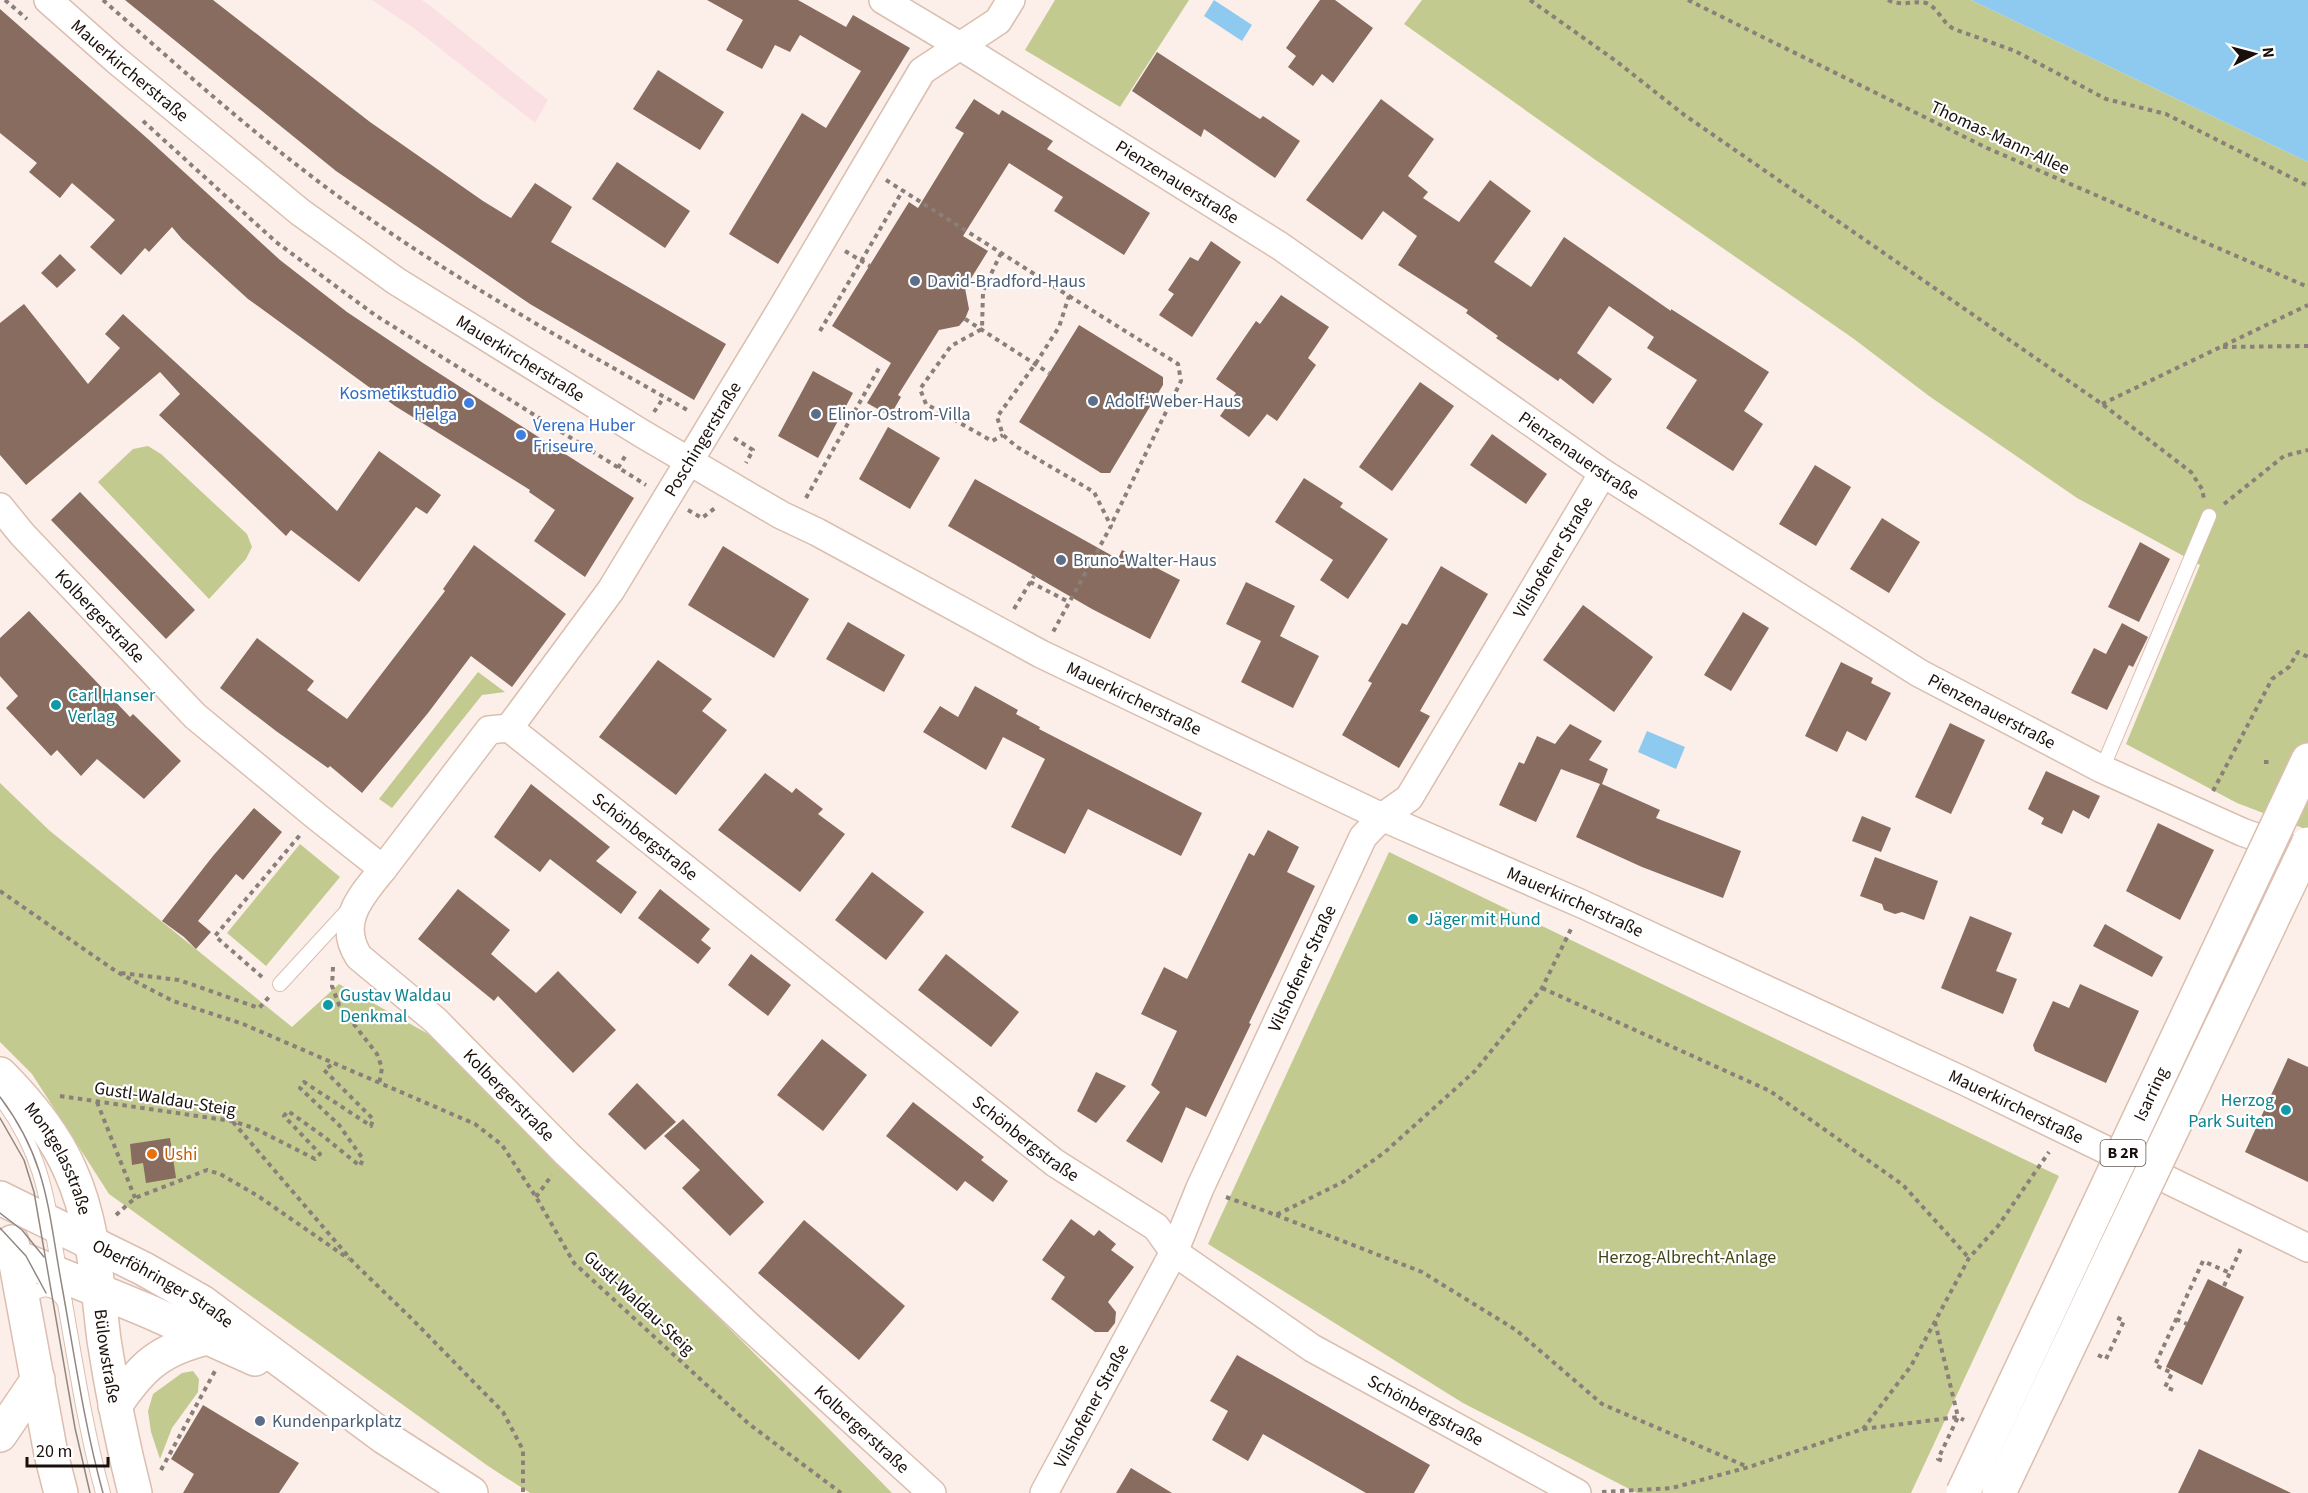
<svg xmlns="http://www.w3.org/2000/svg" width="2308" height="1493" font-family="'Source Sans 3',sans-serif">
	<style>
		.industrial { fill: #fbe0e3 }
		.green { fill: #c3ca90 }
		.water { fill: #8ecaef }
		.building { fill: #876c5f }
		.lines { fill: none; stroke-linecap: round; stroke-linejoin: round }
		.lane-casing { stroke: #dbbeaf; stroke-width: 16 }
		.street-casing { stroke: #dbbeaf; stroke-width: 30 }
		.secondary-casing { stroke: #dbbeaf; stroke-width: 36 }
		.highway-casing { stroke: #dbbeaf; stroke-width: 36 }
		.path { stroke: #8a7f79; stroke-width: 4; stroke-dasharray: 4.5 4.5; stroke-linecap: butt }
		.lane { stroke: #fff; stroke-width: 14 }
		.street { stroke: #fff; stroke-width: 27 }
		.secondary { stroke: #fff; stroke-width: 33 }
		.highway { stroke: #fff; stroke-width: 33 }
		.tram { stroke: #928781; stroke-width: 1.5 }
		.highway-bridge-casing { stroke: #dbbeaf; stroke-width: 36; stroke-linecap: butt }
		.highway-bridge { stroke: #fff; stroke-width: 33 }
		.service-dot { fill: #5c6f8a; stroke: #fff; stroke-width: 2 }
		.shop-dot { fill: #3f7fe0; stroke: #fff; stroke-width: 2 }
		.culture-dot { fill: #0f9aa8; stroke: #fff; stroke-width: 2 }
		.food-dot { fill: #e8710a; stroke: #fff; stroke-width: 2 }
		.labels { text-anchor: middle; dominant-baseline: central; stroke-width: 4.5; stroke-linejoin: round; paint-order: stroke }
		.shield { fill: #fff; stroke: #5f5854; stroke-width: 1.5 }
		.shield-label { font-size: 16px; font-weight: bold; fill: #1a100b }
		.street-label { font-size: 18px; fill: #1a100b; stroke: #fff }
		.service-label { font-size: 18px; fill: #4e5e75; stroke: #fff; text-anchor: start }
		.shop-label { font-size: 18px; fill: #366cbe; stroke: #fff; text-anchor: end }
		.culture-label { font-size: 18px; fill: #0d838f; stroke: #fff; text-anchor: start }
		.food-label { font-size: 18px; fill: #c56008; stroke: #fff; text-anchor: start }
		.park-label { font-size: 18px; fill: #424719; stroke: #fff }
	</style>
	<rect width="100%" height="100%" fill="#fcefe9"/>
	<path class="industrial" d="M372,0h50l10,7 116,93 -13,23 -120,-94z"/>
	<g class="green">
		<path d="M1055,0h134l-69,107 -95,-57z"/>
		<path d="M1422,0h549l337,162v668l-71,-27 -111,-59 74,-179 -123,-67 -148,-102 -75,-57 -257,-178 -193,-137z"/>
		<path d="M148,446l13,8 86,80 5,13 -6,12 -37,40 -111,-117 35,-33z"/>
		<path d="M478,672l27,20 -23,3 -90,113 -13,-9z"/>
		<path d="M0,783l50,48 242,196 47,-43 100,56 334,332 119,121h-362l-42,-27 -379,-272 -77,-120 -32,-32z"/>
		<path d="M300,844l40,33 -74,89 -39,-33z"/>
		<path d="M1389,852l670,324 -148,317h-274l-174,-90 -255,-159z"/>
		<path d="M193,1371l6,8 -1,13 -26,36 -12,31 -9,-27 -3,-21 5,-17 29,-21z"/>
	</g>
	<g class="water">
		<path d="M1214,0l38,25 -10,16 -38,-25z"/>
		<path d="M1971,0h337v162z"/>
		<path d="M1647,731l38,16 -9,22 -38,-17z"/>
	</g>
	<g class="building">
		<path d="M125,0h88l157,122 113,79 28,17 24,-35 37,24 -21,35 175,102 -32,56 -164,-96 -194,-133z"/>
		<path d="M707,0h91l48,27 7,-12 57,33 -132,216 -49,-30 73,-121 24,15 35,-57 -61,-36 -10,17 -15,-7 -13,24 -36,-19 17,-30z"/>
		<path d="M1320,0h15l38,28 -40,55 -11,-9 -9,12 -25,-19 8,-11 -10,-8z"/>
		<path d="M0,9l148,130 132,121 67,52 76,51 211,135 -49,79 -51,-36 21,-31 -26,-18 1,-2 -135,-84 -147,-107 -66,-60 -10,-12 -23,25 -4,-4 -24,27 -31,-28 25,-27 -43,-37 -12,15 -31,-26 8,-9 -37,-30z"/>
		<path d="M1157,52l103,67 3,-3 37,25 -25,37 -71,-49 -3,8 -69,-46z"/>
		<path d="M658,70l66,42 -24,38 -67,-41z"/>
		<path d="M974,99l25,16 3,-5 51,31 -6,8 103,64 -26,42 -70,-44 9,-14 -54,-34 -46,73 25,15 -23,37 4,21 -4,10 -6,7 -20,4 -41,65 3,2 -11,19 -23,-13 24,-40 -59,-37 77,-124 9,6 46,-75 -9,-5z"/>
		<path d="M1381,99l53,40 -26,37 20,16 -5,6 36,24 31,-42 41,31 -37,51 37,25 33,-50 107,74v-2l98,63 -25,39 19,13 -30,47 -67,-43 31,-48 -50,-32 7,-11 -45,-31 -32,47 35,26 -19,25 -33,-26 -2,3 -62,-43 2,-2 -32,-23 2,-3 -70,-45 19,-29 -34,-25 -21,29 -56,-40z"/>
		<path d="M617,162l73,49 -25,37 -73,-49z"/>
		<path d="M1211,241l30,21 -49,75 -33,-22 15,-21 -6,-4 22,-33 8,4z"/>
		<path d="M60,254l16,16 -19,18 -16,-15z"/>
		<path d="M1281,295l48,32 -21,31 8,7 -39,56 -10,-7 -18,23 -29,-21 16,-23 -20,-14 40,-58 4,3z"/>
		<path d="M24,304l64,80 32,-36 -15,-14 18,-20 214,197 42,-60 62,44 -14,19 -11,-7 -57,75 -68,-52 -5,6 -127,-121 21,-21 -20,-22 -134,113 -26,-30v-132z"/>
		<path d="M1079,325l84,52v8l-53,88h-9l-82,-51z"/>
		<path d="M813,371l40,22 -35,65 -40,-22z"/>
		<path d="M1420,382l34,24 -62,85 -33,-24z"/>
		<path d="M888,427l52,31 -30,51 -51,-30z"/>
		<path d="M1492,434l55,40 -21,30 -56,-39z"/>
		<path d="M1815,465l36,22 -35,59 -37,-22z"/>
		<path d="M1304,478l39,25 -3,4 48,32 -40,60 -28,-19 13,-20 -58,-38z"/>
		<path d="M975,479l143,80 4,-9 58,30 -30,59 -58,-30 -144,-83z"/>
		<path d="M80,492l115,118 -29,29 -115,-119z"/>
		<path d="M1882,518l38,24 -31,51 -39,-24z"/>
		<path d="M2140,542l30,17 -31,63 -31,-15z"/>
		<path d="M474,545l92,69 -54,73 -41,-31 -43,57 -66,80 -32,-27 -2,2 -52,-37 -56,-43 37,-50 57,43 -7,9 40,29 98,-128 -2,-2z"/>
		<path d="M723,546l86,53 -35,59 -86,-53z"/>
		<path d="M1441,566l47,28 -68,117 10,5 -31,52 -57,-33 30,-52 -4,-2 34,-58 5,2z"/>
		<path d="M1246,582l49,24 -15,30 39,20 -26,52 -52,-26 20,-41 -35,-17z"/>
		<path d="M1583,605l70,52 -39,55 -71,-52z"/>
		<path d="M29,611l101,106 3,-3 48,47 -37,38 -47,-40 -16,17 -24,-26 -6,6 -45,-48 12,-12 -18,-20v-38z"/>
		<path d="M1743,612l26,16 -38,63 -27,-16z"/>
		<path d="M848,622l57,33 -21,37 -58,-33z"/>
		<path d="M2122,623l26,14 -15,30 -4,-2 -22,45 -36,-17 23,-45 12,6z"/>
		<path d="M658,660l54,39 -10,12 25,19 -51,65 -77,-58z"/>
		<path d="M1841,662l32,16 -2,5 20,10 -25,48 -19,-10 -10,21 -32,-16z"/>
		<path d="M975,686l43,24 -2,4 24,13 -1,2 163,84 -21,43 -93,-47 -23,45 -54,-27 34,-68 -42,-22 -17,33 -63,-38 17,-26 18,11z"/>
		<path d="M1950,723l35,17 -34,74 -36,-17z"/>
		<path d="M1570,724l32,17 -13,19 19,9 -6,15 58,26 -4,8 85,33 -18,47 -81,-31 -66,-30 24,-53 -39,-15 -25,53 -37,-17 20,-43 5,2 13,-28 18,8z"/>
		<path d="M2046,771l54,25 -11,23 -16,-9 -11,24 -21,-10 3,-6 -16,-9z"/>
		<path d="M765,773l27,20 4,-5 27,21 -5,5 27,20 -45,58 -82,-62z"/>
		<path d="M531,784l79,63 -14,14 41,31 -16,22 -71,-55 -10,13 -46,-35z"/>
		<path d="M254,808l28,24 -39,48 -7,-6 -38,47 13,11 -15,17 -12,-12 -22,-16 51,-65z"/>
		<path d="M1862,816l29,12 -10,24 -29,-11z"/>
		<path d="M2158,823l56,27 -34,70 -54,-29z"/>
		<path d="M1268,830l31,17 -12,25 28,14 -66,137 2,1 -45,93 -20,-10 -24,56 -36,-22 34,-49 -9,-7 26,-54 -36,-17 23,-47 23,12 62,-126 5,3z"/>
		<path d="M1875,857l63,24 -14,39 -22,-8 -7,2 -11,-4 -2,-6 -22,-8z"/>
		<path d="M872,872l52,40 -38,48 -51,-40z"/>
		<path d="M458,889l52,41 -19,24 45,39 22,-22 58,59 -43,43 -75,-77 -4,5 -76,-62z"/>
		<path d="M660,889l50,40 -9,11 10,8 -13,16 -60,-46z"/>
		<path d="M1970,916l42,17 -16,38 21,8 -14,35 -62,-26z"/>
		<path d="M2105,924l58,33 -11,20 -59,-31z"/>
		<path d="M751,954l40,31 -23,31 -40,-31z"/>
		<path d="M946,954l73,58 -28,35 -73,-57z"/>
		<path d="M2080,984l59,27 -33,72 -71,-32 -2,-6 20,-44 16,7z"/>
		<path d="M822,1039l45,36 -44,56 -46,-36z"/>
		<path d="M2288,1058l20,9v115l-63,-30z"/>
		<path d="M1096,1072l30,14 -30,37 -19,-12z"/>
		<path d="M637,1083l39,39 -31,28 -37,-36z"/>
		<path d="M913,1102l71,55 -3,3 27,21 -15,21 -28,-21 -8,10 -71,-55z"/>
		<path d="M683,1119l81,83 -34,34 -48,-48 18,-18 -36,-34z"/>
		<path d="M170,1138l6,40 -30,5 -3,-20 -11,2 -2,-21z"/>
		<path d="M1071,1219l23,17 5,-6 17,14 -5,6 23,17 -26,35 8,10 -1,11 -7,9h-13l-44,-33 14,-22 -23,-17z"/>
		<path d="M804,1220l101,86 -46,54 -101,-87z"/>
		<path d="M2208,1279l36,18 -42,88 -36,-18z"/>
		<path d="M1237,1355l193,110 -16,28h-48l-103,-59 -15,27 -36,-21 16,-29 -18,-10z"/>
		<path d="M203,1405l96,58 -20,30h-96l11,-19 -23,-15z"/>
		<path d="M2199,1449l92,44h-113z"/>
		<path d="M1131,1468l41,25h-56z"/>
	</g>
	<g class="lines">
		<defs>
			<g id="lane">
				<path d="M2102,769l107,-253"/>
				<path d="M280,984l68,-74"/>
				<path d="M0,1097c47,62 48,112 61,184 13,71 23,143 42,212"/>
				<path d="M30,1296c13,-10 26,-9 35,7"/>
			</g>
			<g id="street">
				<path id="s1" d="M48,0l68,60 184,152 96,69 245,152 140,82 36,17 224,122 341,163 200,87 384,178 342,166"/>
				<path id="s2" d="M883,0l77,46 320,200 323,227 316,200 183,96 140,63 66,24"/>
				<path id="s3" d="M0,507l22,27 173,182 121,100 67,53c-21,26 -47,53 -24,88l76,63 132,134 185,175 180,164"/>
				<path id="s4" d="M509,728l546,435 101,64 18,25 138,96 265,145"/>
				<path id="s5" d="M383,869l106,-139 20,-2 102,-138 171,-282 140,-237 76,-50 13,-21"/>
				<path id="s6" d="M1044,1493l130,-241 26,-64 163,-351 19,-20 27,-19 194,-325"/>
			</g>
			<g id="secondary">
				<path id="s7" d="M0,1074c28,28 54,59 70,96 24,52 27,114 34,170 8,52 18,102 31,153"/>
				<path id="s8" d="M0,1198l144,71 58,33 182,135 87,56"/>
				<path d="M12,1242l39,212 10,39"/>
				<path d="M0,1250l148,61 107,48"/>
				<path d="M115,1406c26,-39 45,-57 93,-68"/>
				<path d="M0,1435l38,-56"/>
			</g>
			<path id="highway" d="M2283,813l25,-53"/>
		</defs>
		<use href="#lane" class="lane-casing"/>
		<use href="#street" class="street-casing"/>
		<use href="#secondary" class="secondary-casing"/>
		<use href="#highway" class="highway-casing"/>
		<g class="path">
			<path d="M5,0l22,19"/>
			<path d="M103,0c69,61 138,123 212,179 117,89 246,159 374,232"/>
			<path d="M1530,0l86,61 67,53 419,290 89,68 11,17 2,10"/>
			<path d="M1688,0l299,148 321,139"/>
			<path d="M1888,0c14,7 26,0 38,3 12,4 16,20 28,26l61,22 91,48 60,15 142,72"/>
			<path d="M143,121l133,121 99,73 271,170"/>
			<path d="M886,180l183,116 -10,31 -23,36 -39,54 6,18 14,12 77,45 17,34 -58,106"/>
			<path d="M845,251l25,15"/>
			<path d="M1001,253l-18,38 -1,38 -31,17 -31,43 6,15 66,37 11,-6"/>
			<path d="M1069,296l109,68 3,17 -70,144"/>
			<path d="M965,319l84,54"/>
			<path d="M820,331l83,-141"/>
			<path d="M2223,347l85,-1"/>
			<path d="M2102,404l206,-99"/>
			<path d="M654,412l10,-15"/>
			<path d="M734,438l19,12 -7,13"/>
			<path d="M618,468l9,-15"/>
			<path d="M806,498l73,-130"/>
			<path d="M2224,504l60,-48 24,-6"/>
			<path d="M688,510l14,8 13,-10"/>
			<path d="M1030,582l39,20"/>
			<path d="M1014,609l20,-33"/>
			<path d="M2264,762h9"/>
			<path d="M2213,791l59,-112 17,-12 9,-15 10,5"/>
			<path d="M0,891l117,81 56,29 70,23 232,100 27,21 34,52 38,66 175,161 92,69"/>
			<path d="M333,967l-1,19 7,19 38,49 5,14 -3,16"/>
			<path d="M121,973l58,7 80,28 10,-11"/>
			<path d="M262,977l-47,-41 85,-101"/>
			<path d="M1542,988l228,103 133,94 66,73"/>
			<path d="M60,1096l172,25 22,7 61,31 5,-5 -36,-38 4,-5 35,25 37,30 3,-7 -24,-34 -39,-37 4,-6 67,44 2,-7 -49,-49 9,-6"/>
			<path d="M97,1102l38,96"/>
			<path d="M233,1122l121,141 56,54 93,95 20,38v43"/>
			<path d="M536,1197l16,-22"/>
			<path d="M1226,1197l50,18 67,-33 42,-30 90,-81 67,-83 30,-61"/>
			<path d="M116,1215l19,-17 72,-28 13,4 38,22 91,63"/>
			<path d="M1276,1215l146,57 94,58 86,74 146,63"/>
			<path d="M2224,1286l18,-40"/>
			<path d="M2176,1319l11,5"/>
			<path d="M1935,1322l23,95 -20,42 7,3"/>
			<path d="M2098,1355l8,4 18,-38 -8,-4"/>
			<path d="M2173,1390l-8,-3 7,-14 -17,-8 48,-104 27,12"/>
			<path d="M1863,1429l95,-12 6,3"/>
			<path d="M161,1470l54,-99"/>
			<path d="M1602,1492l70,-4 77,-21 114,-38 48,-63 58,-108 29,-32 51,-74"/>
		</g>
		<use href="#lane" class="lane"/>
		<use href="#street" class="street"/>
		<use href="#secondary" class="secondary"/>
		<use href="#highway" class="highway"/>
		<g class="tram">
			<path d="M0,1097c47,62 48,112 61,184 13,71 23,143 42,212"/>
			<path d="M0,1118l24,42 10,32 41,236 15,65"/>
			<path d="M0,1213l22,17 22,27"/>
			<path d="M0,1228l26,28 20,37"/>
		</g>
		<defs>
			<g id="highway-bridge">
				<path id="s9" d="M1963,1493l320,-680"/>
				<path d="M1999,1493l309,-649"/>
			</g>
		</defs>
		<use href="#highway-bridge" class="highway-bridge-casing"/>
		<use href="#highway-bridge" class="highway-bridge"/>
	</g>
	<g class="service-dot">
		<circle cx="915" cy="281" r="6"/>
		<circle cx="1093" cy="401" r="6"/>
		<circle cx="816" cy="414" r="6"/>
		<circle cx="1061" cy="560" r="6"/>
		<circle cx="260" cy="1421" r="6"/>
	</g>
	<g class="shop-dot">
		<circle cx="469" cy="403" r="6"/>
		<circle cx="521" cy="435" r="6"/>
	</g>
	<g class="culture-dot">
		<circle cx="56" cy="705" r="6"/>
		<circle cx="1413" cy="919" r="6"/>
		<circle cx="328" cy="1005" r="6"/>
		<circle cx="2286" cy="1110" r="6"/>
	</g>
	<circle class="food-dot" cx="152" cy="1154" r="6"/>
	<g class="labels">
		<rect class="shield" x="2100.5" y="1140" width="45" height="26" rx="4.5"/>
		<g class="shield-label">
			<text x="2123" y="1153">B 2R</text>
		</g>
		<g class="street-label">
			<text stroke="none"><textPath href="#s1" startOffset="108">Mauerkircherstraße</textPath></text>
			<text transform="translate(2000 138) rotate(25)">Thomas-Mann-Allee</text>
			<text stroke="none"><textPath href="#s2" startOffset="346">Pienzenauerstraße</textPath></text>
			<text stroke="none"><textPath href="#s1" startOffset="594">Mauerkircherstraße</textPath></text>
			<text stroke="none"><textPath href="#s5" startOffset="543">Poschingerstraße</textPath></text>
			<text stroke="none"><textPath href="#s2" startOffset="832">Pienzenauerstraße</textPath></text>
			<text stroke="none"><textPath href="#s6" startOffset="1071">Vilshofener Straße</textPath></text>
			<text stroke="none"><textPath href="#s3" startOffset="148">Kolbergerstraße</textPath></text>
			<text stroke="none"><textPath href="#s1" startOffset="1296">Mauerkircherstraße</textPath></text>
			<text stroke="none"><textPath href="#s2" startOffset="1318">Pienzenauerstraße</textPath></text>
			<text stroke="none"><textPath href="#s4" startOffset="174">Schönbergstraße</textPath></text>
			<text stroke="none"><textPath href="#s1" startOffset="1782">Mauerkircherstraße</textPath></text>
			<text stroke="none"><textPath href="#s6" startOffset="585">Vilshofener Straße</textPath></text>
			<text stroke="none"><textPath href="#s9" startOffset="441">Isarring</textPath></text>
			<text stroke="none"><textPath href="#s3" startOffset="832">Kolbergerstraße</textPath></text>
			<text transform="translate(165 1099) rotate(9)">Gustl-Waldau-Steig</text>
			<text stroke="none"><textPath href="#s1" startOffset="2268">Mauerkircherstraße</textPath></text>
			<text stroke="none"><textPath href="#s4" startOffset="660">Schönbergstraße</textPath></text>
			<text stroke="none"><textPath href="#s7" startOffset="104">Montgelasstraße</textPath></text>
			<text stroke="none"><textPath href="#s8" startOffset="184">Oberföhringer Straße</textPath></text>
			<text transform="translate(639 1303) rotate(43)">Gustl-Waldau-Steig</text>
			<text stroke="none"><textPath href="#s7" startOffset="310">Bülowstraße</textPath></text>
			<text stroke="none"><textPath href="#s6" startOffset="99">Vilshofener Straße</textPath></text>
			<text stroke="none"><textPath href="#s4" startOffset="1146">Schönbergstraße</textPath></text>
			<text stroke="none"><textPath href="#s3" startOffset="1318">Kolbergerstraße</textPath></text>
		</g>
		<g class="service-label">
			<text x="927" y="281">David-Bradford-Haus</text>
			<text x="1105" y="401">Adolf-Weber-Haus</text>
			<text x="828" y="414">Elinor-Ostrom-Villa</text>
			<text x="1073" y="560">Bruno-Walter-Haus</text>
			<text x="272" y="1421">Kundenparkplatz</text>
		</g>
		<g class="shop-label">
			<text x="457" y="393">Kosmetikstudio<tspan x="457" dy="21">Helga</tspan></text>
			<text x="533" y="425" text-anchor="start">Verena Huber<tspan x="533" dy="21">Friseure</tspan></text>
		</g>
		<g class="culture-label">
			<text x="68" y="695">Carl Hanser<tspan x="68" dy="21">Verlag</tspan></text>
			<text x="1425" y="919">Jäger mit Hund</text>
			<text x="340" y="995">Gustav Waldau<tspan x="340" dy="21">Denkmal</tspan></text>
			<text x="2274" y="1100" text-anchor="end">Herzog<tspan x="2274" dy="21">Park Suiten</tspan></text>
		</g>
		<g class="food-label">
			<text x="164" y="1154">Ushi</text>
		</g>
		<g class="park-label">
			<text x="1687" y="1257">Herzog-Albrecht-Anlage</text>
		</g>
	</g>
	<g transform="translate(2254 54) rotate(84)" stroke="#ffffff" stroke-width="4.5" paint-order="stroke">
	<path d="M0-4.5L10 22L0 15L-10 22Z" fill="#1a100b"/>
	<text y="-9" font-size="16" font-weight="bold" text-anchor="middle" fill="#1a100b">N</text>
	</g>
	<path d="M27 1457v9h81v-9" fill="none" stroke="#1a100b" stroke-width="3"/>
	<text x="36" y="1457" font-size="18" fill="#1a100b" stroke="#ffffff" stroke-width="4.5" paint-order="stroke">20 m</text>
</svg>
